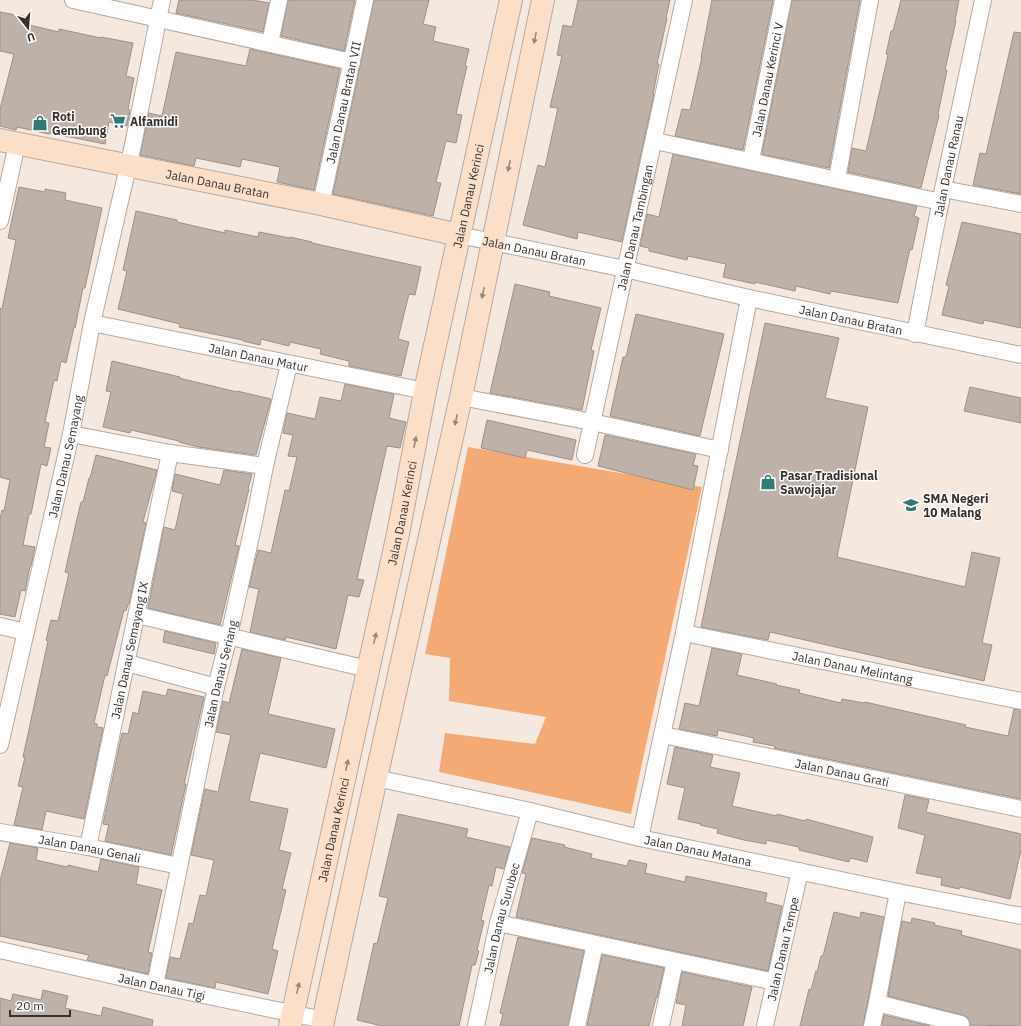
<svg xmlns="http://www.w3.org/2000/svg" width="1021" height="1026" font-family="'IBM Plex Sans',sans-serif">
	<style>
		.green { fill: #f3aa74 }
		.building { fill: #bdb1a8; stroke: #9c9189 }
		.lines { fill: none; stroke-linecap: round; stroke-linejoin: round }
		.street-casing { stroke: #b5a9a0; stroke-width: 18 }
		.secondary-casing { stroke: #b5a9a0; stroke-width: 24 }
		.street { stroke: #fff; stroke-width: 16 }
		.secondary { stroke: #fbdfc9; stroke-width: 22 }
		.oneway { fill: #98887c }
		.labels { text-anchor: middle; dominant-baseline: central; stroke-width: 3; stroke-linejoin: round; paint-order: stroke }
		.street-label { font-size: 12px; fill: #36312e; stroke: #fff }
		.poi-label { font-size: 12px; font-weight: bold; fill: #36312e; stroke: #fff; text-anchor: start }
	</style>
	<rect width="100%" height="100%" fill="#f5e8df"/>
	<path class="green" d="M468,447l234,40 -71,327 -192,-42 6,-39 90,11 11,-27 -97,-16 1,-43 -25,-4z"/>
	<g class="building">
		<path d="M179,0h74l16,3 -6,29 -87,-19z"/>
		<path d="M288,0h67l-11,51 -63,-15z"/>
		<path d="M374,0h55l-6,24 13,3 -3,14 36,8 -4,17h2l-11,48 6,1 -6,28 -10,-2 -10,41 5,1 -8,33 -100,-22z"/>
		<path d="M578,0h92l-4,18h1l-10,46h2l-6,30h1l-32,148 -44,-10 -1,7 -54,-14 15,-60 7,2 13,-59 -8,-1 12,-51 -5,-1 6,-30 9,2z"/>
		<path d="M712,0h61l-30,150 -68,-14 7,-27 8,1 12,-53h-1z"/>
		<path d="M792,0h68l-31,168 -67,-14z"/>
		<path d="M901,0h58l-4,21h1l-11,49h2l-9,44 1,1 -18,73 -73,-16 4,-24 14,3 22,-96 -2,-1 5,-23h2z"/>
		<path d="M0,12l27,5 -2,7 34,8v-3l42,9v-1l32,6 -7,33 8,2 -6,31 2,1 -3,16 -18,-4 -4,22 -55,-11 -1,1 -32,-7 -1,3 -16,-4v-17l14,-55 -14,-3z"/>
		<path d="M1014,32l7,1v161l-48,-9 7,-32 6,1z"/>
		<path d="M250,49l90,20 -26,121 -37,-8 3,-15 -38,-8 -2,8 -44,-9 -2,8 -54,-11 9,-42 13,3 14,-64 70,14z"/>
		<path d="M673,154l244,52 -3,10 5,2 -7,32 -2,-1 -12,54 -67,-12 -1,3 -34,-8 -1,5 -40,-9v2l-32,-7 3,-13 -38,-8 -1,4 -38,-9v-3l-9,-2 7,-32 12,3z"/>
		<path d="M19,187l26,5v-3l21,4 -1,7 37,8 -17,80h-2l-8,40 -1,-1 -8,36 -5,-2 -4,20 -3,-1 -9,42 4,1 -5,24 7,1 -4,18 -6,-2 -10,50h-2l-6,31 12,2 -4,19h-1l-5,25 -4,-1 -6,27 -15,-3v-95l2,-9 2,1 6,-31 -10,-3v-169l2,1 14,-69 -8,-2z"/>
		<path d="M136,211l41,9v2l48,11v-3l33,7 1,-5 31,6v-1l22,5v1l109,24 -6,28 -6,-1 -11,45 11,3 -8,34 -52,-10v-5l-29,-7 1,-5 -31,-7 -1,4 -28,-7 -1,6 -17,-4v-1l-64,-13 1,-3 -62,-15 9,-38 -4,-1z"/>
		<path d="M962,222l59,12v94l-37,-8 -1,4 -41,-9 7,-29 -3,-1z"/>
		<path d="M515,284l35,8 -1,4 52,12 -10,42 3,1 -12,59 -92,-17z"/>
		<path d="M636,314l88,20 -24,102 -90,-20 13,-59h3z"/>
		<path d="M765,323l74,15 -14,60 43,9 -31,150 128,30 7,-35 28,6 -18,85 10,2 -8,36 -214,-49 -2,8 -67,-13z"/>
		<path d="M112,361l68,16 -1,1 58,14v-1l34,8 -15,56 -58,-8 -19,-5v-1l-48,-11 -1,3 -27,-6 8,-35 -5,-1z"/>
		<path d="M345,384l49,10 -5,24 17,4 -6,26 -13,-2 -30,133 7,1 -5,17 -11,-2 -12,54 -50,-12 -1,3 -35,-8 9,-43 -10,-2 9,-37 13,3 14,-63 4,1 8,-34 -9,-1 5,-21 -10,-2 4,-20 28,6 5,-22 21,4z"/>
		<path d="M970,387l51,11v25l-57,-12z"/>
		<path d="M487,420l89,20 -4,20 -45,-10 -2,8 -44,-10z"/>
		<path d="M605,435l91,19 -3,11 5,1 -5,24 -95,-24z"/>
		<path d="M96,455l61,15 -14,52 3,1 -17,81h-1l-2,7 -2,-1 -17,66 -2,-1 -11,48 3,1v3l6,1 -19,91 -38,-8 -4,19 -28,-5 9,-38 -5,-1 7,-29h-2l25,-116 -2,-1 5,-20 7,1 11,-48 -4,-1 11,-49 5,-21h2l6,-24h1z"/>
		<path d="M224,470l28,4 -4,15h1l-14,56 4,1 -19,79 -72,-17 16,-81 11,3 7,-32 1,-4 -11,-3 3,-17 45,11z"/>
		<path d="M165,631l51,12 -2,11 -51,-12z"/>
		<path d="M712,648l30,6 -5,21 40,9 -1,1 24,5 -1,3 42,10 1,-4 22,4 1,-1 101,23 -1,2 43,9 6,-27 7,1v89l-247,-51 1,-2 -22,-4 1,-4 -36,-8 -1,6 -38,-7 6,-26 14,3z"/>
		<path d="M242,649l39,9 -13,56 67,15 -9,39 -66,-15 -11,48 39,8 -9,41 12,3 -9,36 4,1 -14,59 6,2 -10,43 -52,-12 -1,6 -49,-10 4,-21 10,2 9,-36 4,1 7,-29 6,1 8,-36 -23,-5 14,-66 13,3 13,-57 -15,-3 7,-31 6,2z"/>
		<path d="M168,689l36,8 -20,87h2l-15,71 -66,-14 4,-16 -6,-1 19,-91 6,1 5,-22 5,2 5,-23 23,5z"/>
		<path d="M675,747l38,8 -3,12 30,6 -8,33 45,10v-2l28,7 1,-2 67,18 -6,25 -17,-4 -1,4 -50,-12v-3l-33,-7v4l-22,-4 -27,-7 1,-4 -18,-4 1,-1 -23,-5 7,-31 -18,-4z"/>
		<path d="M905,795l24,5 -3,12 95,22v16l-11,49 -50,-12 -1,2 -18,-4 1,-7 -26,-5 9,-38 -27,-7z"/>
		<path d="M398,814l70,15 -2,8 44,10 -6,22 -8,-2 -4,19 -3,-1 -8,35 3,1 -7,29 2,1 -4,14h-3l-13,61h-77l-25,-6 17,-77 3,1 11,-46 -9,-2z"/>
		<path d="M532,838l33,7 -1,2 28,7 -1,4 36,8 2,-6 18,4 -2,9 40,9 1,-6 81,17 -2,9 17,4 -14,65 -252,-54 10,-43 -4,-1z"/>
		<path d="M10,843l28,5 -2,12 31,7 1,-2 30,7 3,-13 38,8 -3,17 26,6 -14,62 4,1 -4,21 -61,-14 2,-5 -89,-19v-55z"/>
		<path d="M834,912l26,6 1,-6 23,5 -21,109h-63l9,-37 2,1 5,-19 1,1 4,-16h2z"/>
		<path d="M912,918l23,5 -1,2 28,6 -1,4 60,15v76l-51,-1 -2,-7 -5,-3 -75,-19 14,-75 9,2z"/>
		<path d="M518,937l66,14 -16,75h-68l3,-12 -3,-1z"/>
		<path d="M602,955l62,13 -7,30h-1l-7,28h-62z"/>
		<path d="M682,972l70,15 -9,39h-61l4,-21 -10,-2z"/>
		<path d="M43,990l25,6 -3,12 36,8 2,-9 50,13 -1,6h-152v-28l11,3 2,-7 28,6z"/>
		<path d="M884,1015l46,11h-48z"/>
	</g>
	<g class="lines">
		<defs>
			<g id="street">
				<path d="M73,0l279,62"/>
				<path d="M270,43l9,-43"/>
				<path d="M655,141l286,61"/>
				<path id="s1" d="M751,160l32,-160"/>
				<path d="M837,179l33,-179"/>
				<path d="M943,189l78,15"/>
				<path id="s2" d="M321,204l44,-204"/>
				<path d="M0,221l17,-77"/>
				<path id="s3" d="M459,235l166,34 124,29 272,57"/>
				<path id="s4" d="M92,323l333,68"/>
				<path id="s5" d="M915,334l28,-145 40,-189"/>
				<path d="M461,397l131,25 128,28"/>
				<path d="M71,434l99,19 95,13"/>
				<path id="s6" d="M585,455c32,-152 67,-303 99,-455"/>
				<path d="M137,615l231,54"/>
				<path d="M0,626l26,6"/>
				<path id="s7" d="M684,633l337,68"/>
				<path d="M127,663l89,24"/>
				<path id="s8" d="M663,735l358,74"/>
				<path id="s9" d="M0,745l71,-311 21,-111 41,-178 29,-145"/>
				<path id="s10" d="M376,778l154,33 110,27 258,54 123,24"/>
				<path id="s11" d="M0,832l88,15 91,19"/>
				<path d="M640,838l44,-205 65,-335"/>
				<path id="s12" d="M88,847l82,-394"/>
				<path d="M898,892l-21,111 84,21 -1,2"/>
				<path d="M498,923l277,59"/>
				<path id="s13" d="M0,950l155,35 169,35"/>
				<path id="s14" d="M155,985l61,-298 13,-51 25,-114 11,-56 24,-102"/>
				<path id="s15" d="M476,1026l22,-103 32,-112"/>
				<path d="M577,1026l18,-82"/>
				<path d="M661,1026l14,-65"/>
				<path id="s16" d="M765,1026l35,-155"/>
				<path d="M872,1026l5,-23"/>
			</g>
			<g id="secondary">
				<path id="s17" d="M0,140l321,64 138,31"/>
				<path id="s18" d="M290,1026l109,-497 26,-138 86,-391"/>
				<path d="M322,1026l54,-248 85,-381 82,-397"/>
			</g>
		</defs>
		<use href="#street" class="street-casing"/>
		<use href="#secondary" class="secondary-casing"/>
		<use href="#street" class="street"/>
		<use href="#secondary" class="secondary"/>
	</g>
	<defs><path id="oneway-solid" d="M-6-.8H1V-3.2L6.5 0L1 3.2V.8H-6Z"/></defs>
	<g class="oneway">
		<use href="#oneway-solid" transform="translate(535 38) rotate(102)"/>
		<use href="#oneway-solid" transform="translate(509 166) rotate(102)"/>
		<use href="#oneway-solid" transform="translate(483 293) rotate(102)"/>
		<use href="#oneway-solid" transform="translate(456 420) rotate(103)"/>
		<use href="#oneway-solid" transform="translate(415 442) rotate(-79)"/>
		<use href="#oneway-solid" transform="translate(375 638) rotate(-78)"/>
		<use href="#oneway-solid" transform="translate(347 765) rotate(-78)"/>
		<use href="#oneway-solid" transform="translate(298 988) rotate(-78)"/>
	</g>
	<defs>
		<symbol id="supermarket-bare" viewBox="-9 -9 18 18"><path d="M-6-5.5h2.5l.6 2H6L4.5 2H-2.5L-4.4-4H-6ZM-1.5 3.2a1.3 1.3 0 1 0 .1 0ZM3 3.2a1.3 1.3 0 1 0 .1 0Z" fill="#307976" stroke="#fff" stroke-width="2.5" paint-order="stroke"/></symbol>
		<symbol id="shop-bare" viewBox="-9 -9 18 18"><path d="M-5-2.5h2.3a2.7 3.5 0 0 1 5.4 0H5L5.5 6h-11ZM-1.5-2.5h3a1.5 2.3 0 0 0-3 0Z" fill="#307976" stroke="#fff" stroke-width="2.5" paint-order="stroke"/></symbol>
		<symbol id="school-bare" viewBox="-9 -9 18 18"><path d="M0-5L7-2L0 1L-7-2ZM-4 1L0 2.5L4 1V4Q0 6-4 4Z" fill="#307976" stroke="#fff" stroke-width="2.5" paint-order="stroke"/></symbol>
	</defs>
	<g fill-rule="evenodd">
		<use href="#supermarket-bare" x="107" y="110" width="22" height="22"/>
		<use href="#shop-bare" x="29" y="112" width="22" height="22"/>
		<use href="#shop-bare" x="757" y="471" width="22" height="22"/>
		<use href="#school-bare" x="900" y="494" width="22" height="22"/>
	</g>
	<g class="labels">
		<g class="street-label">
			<text stroke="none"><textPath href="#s1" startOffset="82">Jalan Danau Kerinci V</textPath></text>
			<text stroke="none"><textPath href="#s2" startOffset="104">Jalan Danau Bratan VII</textPath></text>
			<text stroke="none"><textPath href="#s5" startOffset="171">Jalan Danau Ranau</textPath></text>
			<text stroke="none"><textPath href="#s17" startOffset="222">Jalan Danau Bratan</textPath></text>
			<text stroke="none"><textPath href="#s18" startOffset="849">Jalan Danau Kerinci</textPath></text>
			<text stroke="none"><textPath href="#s6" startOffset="233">Jalan Danau Tambingan</textPath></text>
			<text stroke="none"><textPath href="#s3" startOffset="77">Jalan Danau Bratan</textPath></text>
			<text stroke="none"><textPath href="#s3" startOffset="401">Jalan Danau Bratan</textPath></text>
			<text stroke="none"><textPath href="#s4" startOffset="170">Jalan Danau Matur</textPath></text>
			<text stroke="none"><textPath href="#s9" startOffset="296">Jalan Danau Semayang</textPath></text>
			<text stroke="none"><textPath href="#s18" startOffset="525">Jalan Danau Kerinci</textPath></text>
			<text stroke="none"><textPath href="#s12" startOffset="201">Jalan Danau Semayang IX</textPath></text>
			<text stroke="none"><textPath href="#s7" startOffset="172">Jalan Danau Melintang</textPath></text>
			<text stroke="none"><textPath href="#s14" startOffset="318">Jalan Danau Seriang</textPath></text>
			<text stroke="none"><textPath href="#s8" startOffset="183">Jalan Danau Grati</textPath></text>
			<text stroke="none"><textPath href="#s18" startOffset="201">Jalan Danau Kerinci</textPath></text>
			<text stroke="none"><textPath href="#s11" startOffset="91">Jalan Danau Genali</textPath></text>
			<text stroke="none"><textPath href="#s10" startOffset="330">Jalan Danau Matana</textPath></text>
			<text stroke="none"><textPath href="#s15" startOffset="111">Jalan Danau Surubec</textPath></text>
			<text stroke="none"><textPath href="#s16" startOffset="79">Jalan Danau Tempe</textPath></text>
			<text stroke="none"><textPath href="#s13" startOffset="166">Jalan Danau Tigi</textPath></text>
		</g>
		<g class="poi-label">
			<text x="52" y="116">Roti<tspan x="52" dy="14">Gembung</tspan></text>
			<text x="130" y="121">Alfamidi</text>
			<text x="780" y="475">Pasar Tradisional<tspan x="780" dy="14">Sawojajar</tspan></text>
			<text x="923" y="498">SMA Negeri<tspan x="923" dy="14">10 Malang</tspan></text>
		</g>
	</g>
	<g transform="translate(28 28) rotate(163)" stroke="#ffffff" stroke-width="3" paint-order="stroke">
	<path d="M0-3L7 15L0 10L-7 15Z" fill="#36312e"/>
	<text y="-6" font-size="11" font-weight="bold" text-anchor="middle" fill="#36312e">U</text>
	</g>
	<path d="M10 1010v6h60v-6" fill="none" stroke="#36312e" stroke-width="2"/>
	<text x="16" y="1010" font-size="12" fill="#36312e" stroke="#ffffff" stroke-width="3" paint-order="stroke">20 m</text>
</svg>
